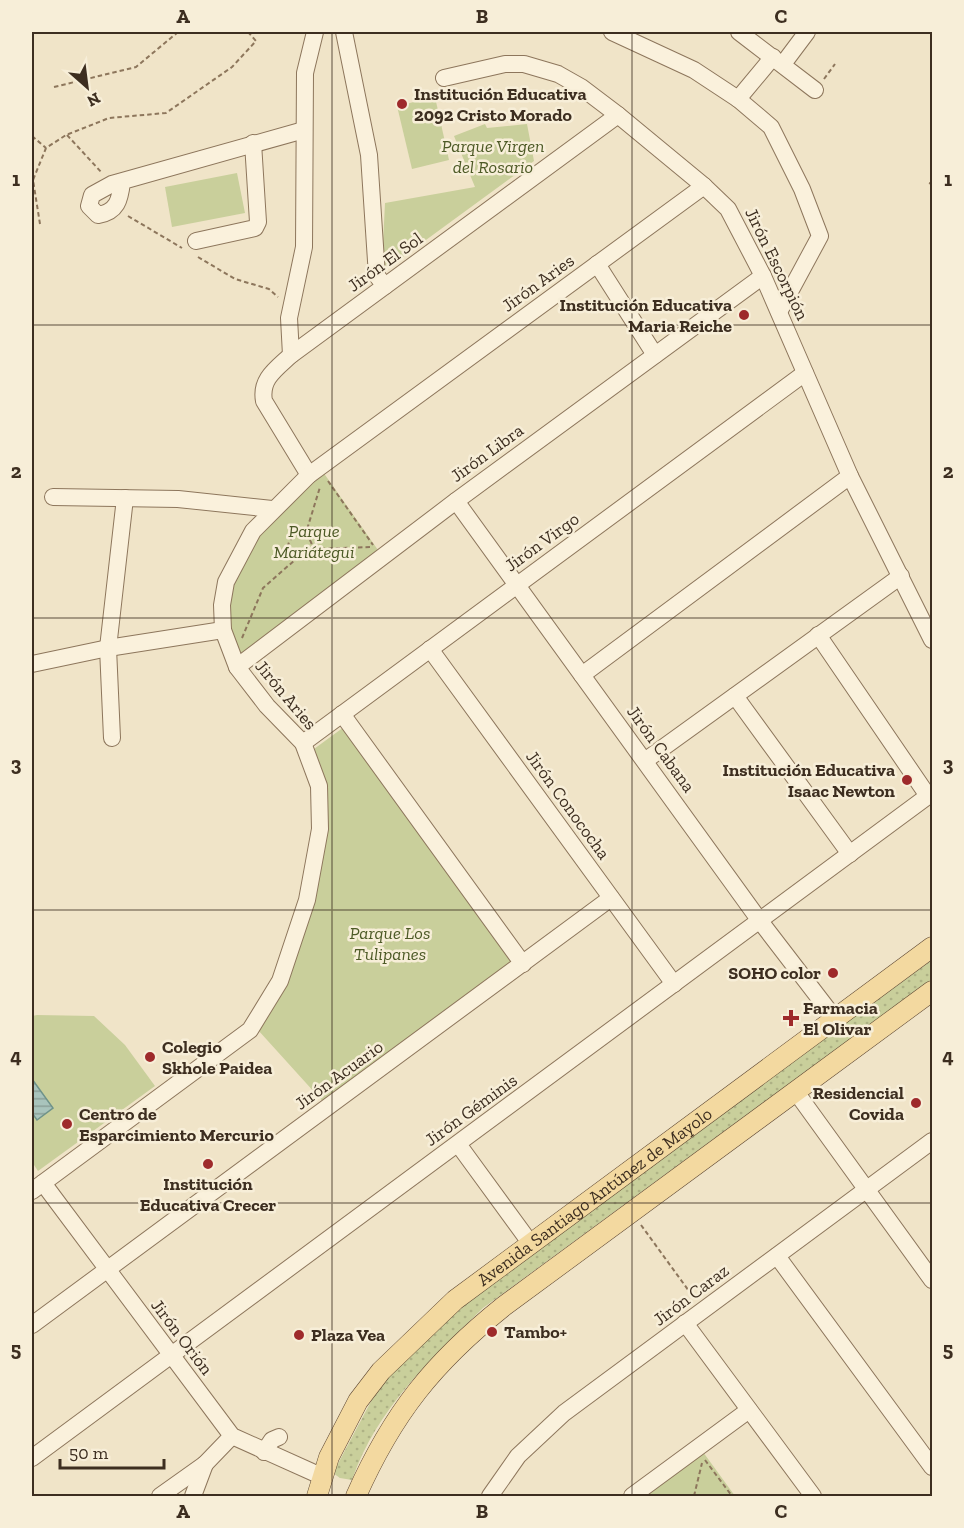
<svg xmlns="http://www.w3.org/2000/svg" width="964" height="1528" font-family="'Zilla Slab',serif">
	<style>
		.grass { fill: url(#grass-dots) }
		.park { fill: #c9cf9b }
		.water { fill: url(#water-rules); stroke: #6f938a; stroke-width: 1.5 }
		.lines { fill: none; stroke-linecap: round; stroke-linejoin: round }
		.minor-casing { stroke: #8d765c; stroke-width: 18 }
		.major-casing { stroke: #5b4430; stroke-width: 21 }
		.path { stroke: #8d765c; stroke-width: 2; stroke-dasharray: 4.5 3; stroke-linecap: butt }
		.minor { stroke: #faf1dc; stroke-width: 16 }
		.major { stroke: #f3d9a0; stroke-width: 20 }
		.grid { fill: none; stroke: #3d2e20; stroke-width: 1.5; stroke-opacity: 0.55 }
		.poi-dot { fill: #9e2a2b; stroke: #f7eed8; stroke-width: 2 }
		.labels { text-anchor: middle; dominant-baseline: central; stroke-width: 5; stroke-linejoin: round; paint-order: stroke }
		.poi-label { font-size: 18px; font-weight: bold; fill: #3d2e20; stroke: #f7eed8; text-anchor: start }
		.park-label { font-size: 18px; font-style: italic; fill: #4d5a26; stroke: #f7eed8 }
		.street-label { font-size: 18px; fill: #3d2e20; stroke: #f7eed8 }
		.neatline { fill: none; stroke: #3d2e20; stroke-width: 2 }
		.grid-label { font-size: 20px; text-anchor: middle; font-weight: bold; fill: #3d2e20 }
	</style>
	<defs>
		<pattern id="grass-dots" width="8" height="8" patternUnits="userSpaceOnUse" patternTransform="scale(1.5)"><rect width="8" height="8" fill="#c9cf9b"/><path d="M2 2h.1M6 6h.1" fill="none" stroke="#aeb285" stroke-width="1.8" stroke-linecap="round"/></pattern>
		<pattern id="water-rules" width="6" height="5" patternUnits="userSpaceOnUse" patternTransform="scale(1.5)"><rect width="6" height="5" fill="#a9c4bc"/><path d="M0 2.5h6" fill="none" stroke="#8ba098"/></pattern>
	</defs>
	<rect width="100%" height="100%" fill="#f0e4c8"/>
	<path class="grass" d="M932,960v19l-449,329c-53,52 -106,100 -131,172l-12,-2 -7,-5 43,-81 41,-48 46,-42z"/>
	<g class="park">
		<path d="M435,97l14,63 -37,9 -15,-63z"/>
		<path d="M485,124l2,4 40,-4 7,37 -145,106 -7,-3 3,-61 90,-16 -21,-51z"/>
		<path d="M237,173l8,40 -73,14 -7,-40z"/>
		<path d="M323,472l55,78 -139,106c-4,-12 -10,-27 -11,-39 -2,-63 55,-106 95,-145z"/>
		<path d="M344,727l170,233 -189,144 -67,-74 47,-113 17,-136 -8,-32z"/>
		<path d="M37,1015l57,1 31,29 30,41 -117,85 -6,-9v-146z"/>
		<path d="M703,1452l32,44h-91z"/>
	</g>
	<path class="water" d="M32,1079l21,29 -16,12 -5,-7z"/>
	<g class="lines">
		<defs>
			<g id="minor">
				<path d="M344,32l25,123 8,121 8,10"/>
				<path d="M612,32l82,38 44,29 33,28 31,62 18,47 -41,76"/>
				<path d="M739,32l76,58"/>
				<path d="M783,64l24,-32"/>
				<path d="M444,78l61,-14h19l34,10 23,13 37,28 86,71 24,23 35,67 87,200 82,164"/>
				<path d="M738,99l35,-42"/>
				<path d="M122,182c-2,18 -5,30 -24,33l-9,-9 3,-11 20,-11 192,-54"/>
				<path d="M196,241l59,-13 3,-6 -5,-79"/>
				<path d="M597,264l58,91"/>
				<path d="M291,355l-2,-37 15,-71 1,-174 10,-41"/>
				<path d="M309,475l-45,-74c-4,-22 12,-32 27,-46l327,-240"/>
				<path d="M53,497l125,2 94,10"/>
				<path d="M456,501l304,420 76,99"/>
				<path d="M818,635l110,161"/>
				<path d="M430,649l244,335"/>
				<path d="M32,664l76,-16 115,-18"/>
				<path d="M237,667l219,-166 307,-225"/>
				<path d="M582,675l268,-199"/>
				<path d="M735,696l115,158"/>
				<path d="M342,714l181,250"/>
				<path d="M112,738l-4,-90 17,-150"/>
				<path d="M303,743l502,-370"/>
				<path d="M646,760l255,-184"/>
				<path d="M796,1092l136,188"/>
				<path d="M458,1144l73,100"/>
				<path d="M43,1183l189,253 89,40"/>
				<path d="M32,1191l218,-161 30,-49 27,-81 13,-71 -1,-43 -16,-43 -36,-37 -30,-39 -14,-37 -1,-25 4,-23 27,-51 56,-56 395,-289"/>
				<path d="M777,1256l155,211"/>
				<path d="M685,1323l128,173"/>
				<path d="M32,1325l579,-427"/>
				<path d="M264,1452l8,-12 7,-3"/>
				<path d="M32,1458l900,-665"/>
				<path d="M160,1496l45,-32 27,-28"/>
				<path d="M193,1496l12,-32"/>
				<path d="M490,1496l28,-40 46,-43 368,-272"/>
				<path d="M632,1496l117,-86"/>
			</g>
			<g id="major">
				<path id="s1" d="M317,1496l12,-39 29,-56 23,-30 74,-71 477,-353"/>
				<path d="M356,1496c37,-83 77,-133 148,-190l428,-315"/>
			</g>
		</defs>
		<use href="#minor" class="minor-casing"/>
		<use href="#major" class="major-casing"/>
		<g class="path">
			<path d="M824,79l11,-15"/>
			<path d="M54,87l82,-20 42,-35"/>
			<path d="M67,135l35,38"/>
			<path d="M32,136l14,12"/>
			<path d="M929,183l3,1"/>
			<path d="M128,216l54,32"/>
			<path d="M40,224l-7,-44 13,-32 20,-13 43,-17 57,-5 66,-46 24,-26 -8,-9"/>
			<path d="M198,257l37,22 34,10 9,8"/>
			<path d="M328,481l45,64"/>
			<circle cx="300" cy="547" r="12"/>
			<path d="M305,536l15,-49"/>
			<path d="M313,549l57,-2"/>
			<path d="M242,638l21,-50 33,-29"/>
			<path d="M641,1225l53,73"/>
			<path d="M705,1460l27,36"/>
			<path d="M694,1496l8,-33"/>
		</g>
		<use href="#minor" class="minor"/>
		<use href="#major" class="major"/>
	</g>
	<path class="grid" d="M332,32v1464M632,32v1464M32,325h900M32,618h900M32,910h900M32,1203h900"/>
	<g class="poi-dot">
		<circle cx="402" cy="104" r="6"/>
		<circle cx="744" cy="315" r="6"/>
		<circle cx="907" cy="780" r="6"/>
		<circle cx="833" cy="973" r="6"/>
		<path d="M788 1009h6v6h6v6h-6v6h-6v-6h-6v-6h6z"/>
		<circle cx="150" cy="1057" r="6"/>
		<circle cx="916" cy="1103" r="6"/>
		<circle cx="67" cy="1124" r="6"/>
		<circle cx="208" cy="1164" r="6"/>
		<circle cx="492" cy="1332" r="6"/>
		<circle cx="299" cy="1335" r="6"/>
	</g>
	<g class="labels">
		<g class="poi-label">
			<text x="414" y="94">Institución Educativa<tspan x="414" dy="21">2092 Cristo Morado</tspan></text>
			<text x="732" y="305" text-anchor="end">Institución Educativa<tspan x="732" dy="21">Maria Reiche</tspan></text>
			<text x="895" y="770" text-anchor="end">Institución Educativa<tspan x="895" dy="21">Isaac Newton</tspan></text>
			<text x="821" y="973" text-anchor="end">SOHO color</text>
			<text x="803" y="1008">Farmacia<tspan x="803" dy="21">El Olivar</tspan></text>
			<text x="162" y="1047">Colegio<tspan x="162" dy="21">Skhole Paidea</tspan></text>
			<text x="904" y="1093" text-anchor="end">Residencial<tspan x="904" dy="21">Covida</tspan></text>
			<text x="79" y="1114">Centro de<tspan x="79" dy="21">Esparcimiento Mercurio</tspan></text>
			<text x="208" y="1184" text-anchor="middle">Institución<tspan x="208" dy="21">Educativa Crecer</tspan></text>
			<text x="504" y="1332">Tambo+</text>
			<text x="311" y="1335">Plaza Vea</text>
		</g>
		<g class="park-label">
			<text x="493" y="146">Parque Virgen<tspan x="493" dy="21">del Rosario</tspan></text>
			<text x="314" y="531">Parque<tspan x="314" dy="21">Mariátegui</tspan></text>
			<text x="390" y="933">Parque Los<tspan x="390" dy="21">Tulipanes</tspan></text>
		</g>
		<g class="street-label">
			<text transform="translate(385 262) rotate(-36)">Jirón El Sol</text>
			<text transform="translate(777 264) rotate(64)">Jirón Escorpión</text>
			<text transform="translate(538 283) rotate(-36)">Jirón Aries</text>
			<text transform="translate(487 453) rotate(-36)">Jirón Libra</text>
			<text transform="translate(542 542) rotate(-36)">Jirón Virgo</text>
			<text transform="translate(286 695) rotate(50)">Jirón Aries</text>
			<text transform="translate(661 749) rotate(54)">Jirón Cabana</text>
			<text transform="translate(568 805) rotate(54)">Jirón Conococha</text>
			<text transform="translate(339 1075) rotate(-36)">Jirón Acuario</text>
			<text transform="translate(471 1110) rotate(-36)">Jirón Géminis</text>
			<text stroke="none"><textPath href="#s1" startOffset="418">Avenida Santiago Antúnez de Mayolo</textPath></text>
			<text transform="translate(691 1295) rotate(-37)">Jirón Caraz</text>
			<text transform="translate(182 1337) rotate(53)">Jirón Orión</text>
		</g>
	</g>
	<rect width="964" height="1528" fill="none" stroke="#f7eed8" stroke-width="66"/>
	<g transform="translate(87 87) rotate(152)" stroke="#f7eed8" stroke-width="4.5" paint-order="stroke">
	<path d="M0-4.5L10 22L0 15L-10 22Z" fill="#3d2e20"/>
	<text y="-9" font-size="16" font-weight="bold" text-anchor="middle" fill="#3d2e20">N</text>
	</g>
	<path d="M60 1459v9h104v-9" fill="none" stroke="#3d2e20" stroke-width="3"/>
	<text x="69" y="1459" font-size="18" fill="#3d2e20" stroke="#f7eed8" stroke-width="4.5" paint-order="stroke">50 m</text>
	<rect x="33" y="33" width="898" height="1462" class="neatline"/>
	<g class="grid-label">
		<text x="183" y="23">A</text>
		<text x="482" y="23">B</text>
		<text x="781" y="23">C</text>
		<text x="16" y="186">1</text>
		<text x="948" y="186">1</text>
		<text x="16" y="478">2</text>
		<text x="948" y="478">2</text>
		<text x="16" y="771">3</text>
		<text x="948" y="771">3</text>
		<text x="16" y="1063">4</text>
		<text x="948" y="1063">4</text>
		<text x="16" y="1356">5</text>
		<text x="948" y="1356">5</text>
		<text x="183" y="1518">A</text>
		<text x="482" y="1518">B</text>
		<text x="781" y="1518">C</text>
	</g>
</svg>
